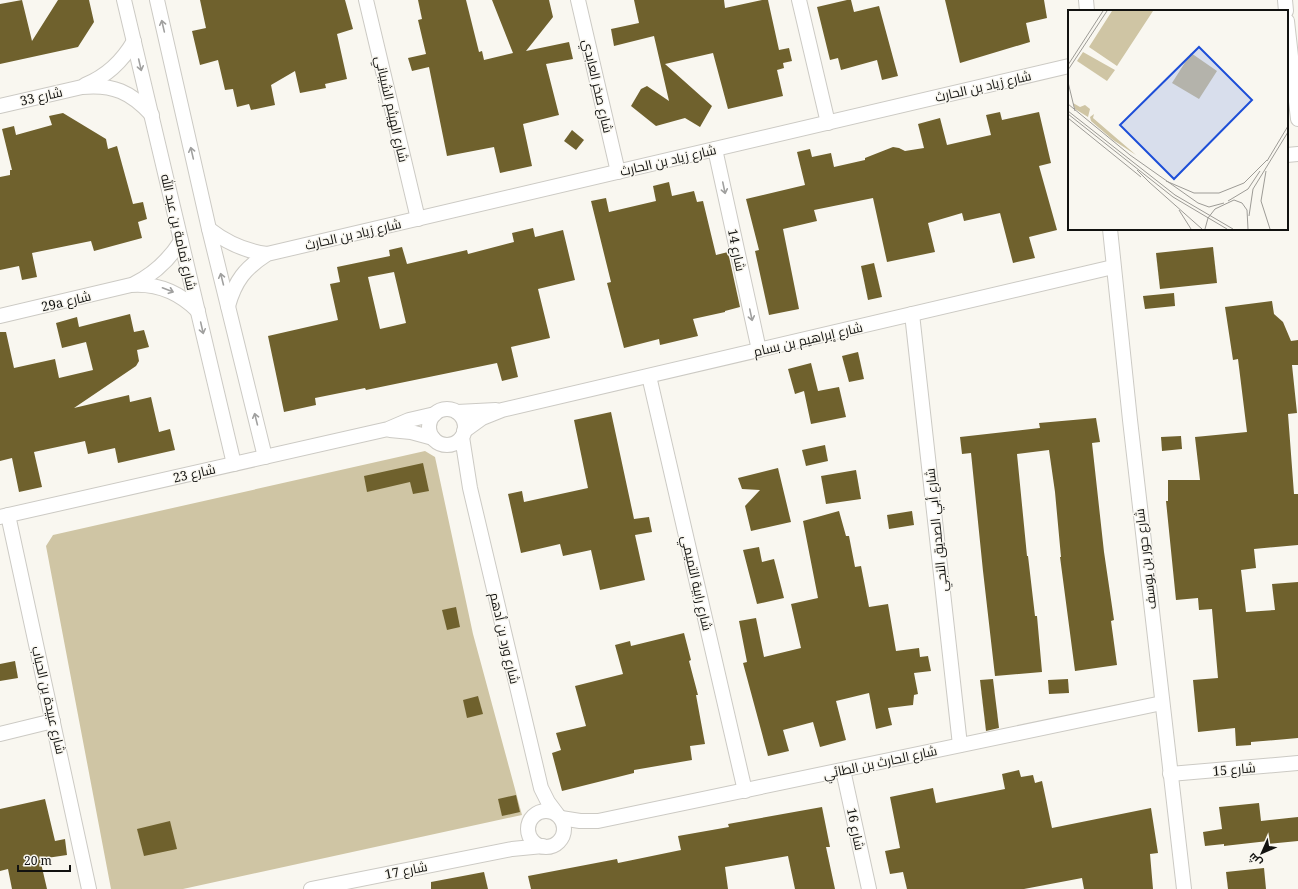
<svg xmlns="http://www.w3.org/2000/svg" width="1298" height="889" font-family="'Noto Serif',Cairo,serif">
	<style>
		.green { fill: #cfc5a4 }
		.building { fill: #6f612d; fill-rule: evenodd }
		.lines { fill: none; stroke-linecap: round; stroke-linejoin: round }
		.street-casing { stroke: #cccac4; stroke-width: 16 }
		.street { stroke: #fff; stroke-width: 14 }
		.oneway { stroke: #a0a09f }
		.labels { text-anchor: middle; dominant-baseline: central; stroke-width: 3; stroke-linejoin: round; paint-order: stroke }
		.street-label { font-size: 13px; fill: #121210; stroke: #f9f7f0 }
		.inset-road { fill: none; stroke: #9d9b96; stroke-width: 1 }
		.view { fill: #1d4ed8; fill-opacity: 0.15; stroke: #1d4ed8; stroke-width: 2 }
		.inset-edge { fill: none; stroke: #121210; stroke-width: 2 }
	</style>
	<rect width="100%" height="100%" fill="#f9f7f0"/>
	<path class="green" d="M425,451l10,6 38,177 49,181 -339,74h-72l-65,-343 7,-11z"/>
	<g class="building">
		<path d="M22,0l10,41 26,-41h31l5,22 -16,25 -78,17v-60z"/>
		<path d="M200,0h145l8,29 -16,5 10,45 -22,5 1,4 -26,5 -5,-22 -24,14 4,20 -24,5 -2,-6 -12,3 -4,-18 -8,1 -7,-30 -18,5 -8,-34 14,-3z"/>
		<path d="M418,0h48l13,52 3,-1 2,9 29,-7 -21,-53h57l4,17 -27,34 43,-9 4,17 -27,5 13,51 -36,9 9,42 -32,7 -6,-26 -47,9 -18,-89 -17,4 -4,-13 18,-4 -8,-34 4,-1z"/>
		<path d="M634,0h90l1,8 37,-8h6l11,50 10,-2 3,13 -9,2 1,5 -7,2 6,26 -55,13 -15,-56 -48,11 47,42 -12,21 -15,-9 -29,8 -25,-20 10,-17 6,-3 22,15 -15,-65 -40,10 -3,-17 28,-6z"/>
		<path d="M847,0h4l3,12 25,-6 19,70 -16,4 -5,-20 -36,10 -3,-12 -8,2 -13,-53z"/>
		<path d="M945,0h99l3,18 -21,5 4,19 -70,21z"/>
		<path d="M1000,112l2,8 37,-8 12,51 -12,3 18,64 -28,7 6,21 -22,5 -13,-50 -36,8 -2,-8 -34,10 7,29 -48,10 -14,-64 -59,12 3,11 -34,8 16,80 -30,6 -14,-64 4,-1 -13,-51 59,-14 -8,-33 13,-3 2,8 19,-4 3,14 31,-7v-2l28,-11 6,1 6,3 19,-3 -6,-24 22,-6 7,27 44,-10 -5,-20z"/>
		<path d="M63,113l43,26 2,10 9,-3 16,58 10,-2 4,17 -9,3 4,16 -48,13 -3,-10 -59,12 5,24 -15,3 -3,-14 -19,4v-93l10,-2v-5h2l-10,-41 12,-3 2,9 36,-10 -3,-9z"/>
		<path d="M572,130l12,10 -8,10 -12,-9z"/>
		<path d="M669,182l3,14 22,-5 3,11 6,-1 13,54 12,-3 12,55 -15,4v1l-32,7 5,17 -38,9 -1,-6 -35,9 -17,-65 4,-1 -20,-81 15,-3 3,14 47,-11 -3,-15z"/>
		<path d="M533,228l2,9 28,-7 12,50 -37,9 12,49 -39,9 7,30 -16,4 -5,-18 -131,27 -1,-2 -50,10 1,7 -32,7 -16,-76 70,-16 -8,-36 10,-2 -3,-15 53,-11 -1,-6 13,-3 5,17 60,-14 1,4 46,-12 -2,-9zM394,272l12,51 -26,6 -12,-52z"/>
		<path d="M1213,247l4,36 -57,6 -4,-36z"/>
		<path d="M874,263l8,34 -14,3 -7,-34z"/>
		<path d="M1174,293l1,13 -30,3 -2,-13z"/>
		<path d="M1272,301l2,13 9,8 8,19 7,-1v25h-6l5,48 -9,1 6,80h4v51l-44,4 2,19 -15,2 5,42 29,-2 -3,-26 26,-2v156l-47,4v3l-15,1 -1,-18 -37,4 -5,-52 25,-2 -6,-69 -13,1 -1,-12 -22,2 -10,-99h2v-21h32l-5,-43 52,-5 -9,-73 -5,1 -8,-53z"/>
		<path d="M130,314l4,18 10,-2 5,17 -12,3 2,11 -3,5 -62,42 55,-13 1,7 21,-5 8,35 11,-3 5,21 -57,13 -3,-15 -27,6 -3,-13 -51,11 8,35 -23,5 -7,-34 -12,3v-129h6l8,36 41,-9 4,19 34,-8 -7,-28 -24,6 -6,-25 21,-6 2,10z"/>
		<path d="M858,352l6,27 -15,3 -7,-26z"/>
		<path d="M811,363l7,28 21,-4 7,30 -35,7 -7,-33 -9,3 -7,-25z"/>
		<path d="M611,412l23,107 15,-2 3,15 -17,3 10,45 -45,10 -9,-40 -28,6 -3,-12 -39,9 -13,-59 14,-3 2,11 64,-14 -14,-68z"/>
		<path d="M1096,418l4,24 -8,1 12,109 10,68 -3,1 6,44 -42,6 -15,-114h1l-6,-65 -6,-42 -32,4 10,102h1l7,60h2l5,56 -47,4 -12,-105 -12,-118 -9,1 -2,-17 80,-9 -1,-5z"/>
		<path d="M1181,436l1,13 -20,2 -1,-14z"/>
		<path d="M825,445l3,16 -22,5 -4,-16z"/>
		<path d="M423,463l6,28 -16,3 -3,-12 -43,10 -3,-16z"/>
		<path d="M778,468l13,54 -40,9 -6,-25 15,-16 -18,-1 -4,-11z"/>
		<path d="M856,470l5,29 -35,5 -5,-28z"/>
		<path d="M839,511l7,25h3l6,31 6,-1 8,41 19,-3 8,47 23,-3 1,9 8,-1 3,15 -17,2 4,21 -4,1 -1,10 -25,3 4,17 -16,4 -7,-36 -33,8 10,39 -26,7 -7,-25 -30,8 6,21 -21,5 -25,-93 4,-1 -8,-41 17,-3 8,39 37,-9 -10,-44 27,-6 -15,-77z"/>
		<path d="M912,511l2,14 -25,4 -2,-14z"/>
		<path d="M759,547l3,15 12,-3 10,39 -27,6 -14,-54z"/>
		<path d="M456,607l4,20 -13,3 -5,-20z"/>
		<path d="M684,633l7,27 -2,1 9,34h-2l9,49 -15,2 2,14 -58,10v3l-72,18 -10,-38 9,-3 -5,-17 30,-7 -11,-40 48,-12 -8,-29 15,-4 1,5z"/>
		<path d="M15,661l3,17 -18,3v-17z"/>
		<path d="M993,679l6,49 -13,3 -6,-51z"/>
		<path d="M1068,679l1,14 -20,1 -1,-14z"/>
		<path d="M478,696l5,18 -16,4 -4,-18z"/>
		<path d="M1019,770l2,7 12,-2 2,8 7,-2 10,47 99,-20 7,45 -8,1 3,35h-69l-2,-11 -58,11h-117l-4,-17 -13,2 -5,-23 15,-3 -10,-51 43,-9 3,15 69,-14 -3,-15z"/>
		<path d="M516,795l4,17 -18,4 -4,-17z"/>
		<path d="M45,799l10,42 10,-2 2,16 -27,4 7,30h-35l-4,-20 -8,2v-62z"/>
		<path d="M1259,803l2,18 37,-4v24l-30,3v-3l-44,5v-2l-19,2 -2,-14 19,-3 -3,-22z"/>
		<path d="M822,807l8,40h-4l9,42h-40l-7,-33 -63,11 3,22h-197l-3,-13 89,-17 1,4 63,-13 -3,-14 51,-9 -1,-3z"/>
		<path d="M170,821l7,28 -33,7 -7,-27z"/>
		<path d="M1264,868l2,21h-38l-2,-17z"/>
		<path d="M484,872l4,17h-57v-7z"/>
	</g>
	<g class="lines">
		<defs>
			<g id="street">
				<path d="M124,0l110,464"/>
				<path d="M157,0l52,229 56,228"/>
				<path d="M366,0l52,219"/>
				<path d="M578,0l40,172"/>
				<path d="M799,0l29,123"/>
				<path d="M1086,0l1,11"/>
				<path d="M1285,0l1,11"/>
				<path d="M1287,21l11,98"/>
				<path d="M85,85c22,-9 37,-23 49,-44"/>
				<path d="M0,106l82,-19c31,-3 49,5 70,28"/>
				<path d="M715,149l44,201"/>
				<path d="M1287,155l11,-1"/>
				<path d="M209,229c18,14 36,22 58,25"/>
				<path d="M1110,229l20,191 54,469"/>
				<path d="M134,284c20,-10 35,-24 47,-43"/>
				<path d="M228,306c7,-25 17,-38 39,-52l802,-188"/>
				<path d="M912,314l48,431"/>
				<path d="M0,316l131,-31c27,-2 48,7 67,26"/>
				<path d="M649,376l96,415"/>
				<circle cx="447" cy="427" r="18"/>
				<path d="M457,412l39,-2"/>
				<path d="M390,430l21,2 22,6"/>
				<path d="M464,431l18,-13 20,-8 611,-143"/>
				<path d="M462,437l8,51 71,300 7,14 9,12"/>
				<path d="M8,515l81,374"/>
				<path d="M0,517l388,-88 21,-9 26,-6"/>
				<path d="M0,734l53,-13"/>
				<path d="M843,770l26,119"/>
				<path d="M1170,774l128,-11"/>
				<circle cx="546" cy="829" r="18"/>
				<path d="M561,818l19,3h18l564,-118"/>
				<path d="M311,889l201,-40 31,-3"/>
			</g>
		</defs>
		<use href="#street" class="street-casing"/>
		<use href="#street" class="street"/>
	</g>
	<defs><path id="oneway-shaft" d="M-6 0H5M1.5-3L5.5 0L1.5 3" fill="none" stroke-width="1.6" stroke-linecap="round" stroke-linejoin="round"/></defs>
	<g class="oneway">
		<use href="#oneway-shaft" transform="translate(163 26) rotate(-103)"/>
		<use href="#oneway-shaft" transform="translate(140 65) rotate(77)"/>
		<use href="#oneway-shaft" transform="translate(192 153) rotate(-103)"/>
		<use href="#oneway-shaft" transform="translate(724 188) rotate(78)"/>
		<use href="#oneway-shaft" transform="translate(222 279) rotate(-104)"/>
		<use href="#oneway-shaft" transform="translate(168 290) rotate(21)"/>
		<use href="#oneway-shaft" transform="translate(751 315) rotate(78)"/>
		<use href="#oneway-shaft" transform="translate(202 328) rotate(77)"/>
		<use href="#oneway-shaft" transform="translate(256 419) rotate(-104)"/>
	</g>
	<g class="labels">
		<g class="street-label">
			<text transform="translate(598 86) rotate(77)">شارع صخر العابدي</text>
			<text transform="translate(983 86) rotate(-13)">شارع زياد بن الحارث</text>
			<text transform="translate(41 96) rotate(-13)">شارع 33</text>
			<text transform="translate(392 109) rotate(77)">شارع الهيثم الشيباني</text>
			<text transform="translate(668 160) rotate(-13)">شارع زياد بن الحارث</text>
			<text transform="translate(179 232) rotate(77)">شارع ثمامة بن عبد الله</text>
			<text transform="translate(353 234) rotate(-13)">شارع زياد بن الحارث</text>
			<text transform="translate(737 250) rotate(78)">شارع 14</text>
			<text transform="translate(66 301) rotate(-13)">29a شارع</text>
			<text transform="translate(808 339) rotate(-13)">شارع إبراهيم بن بسام</text>
			<text transform="translate(194 473) rotate(-13)">شارع 23</text>
			<text transform="translate(936 530) rotate(-96)">شارع أبي الصديق النجي</text>
			<text transform="translate(1145 559) rotate(-97)">شارع حور بن يوسف</text>
			<text transform="translate(697 583) rotate(77)">شارع رابية التميمي</text>
			<text transform="translate(505 638) rotate(77)">شارع ورد بن أدهم</text>
			<text transform="translate(49 700) rotate(77)">شارع عبيدة بن الحباب</text>
			<text transform="translate(880 762) rotate(-12)">شارع الحارث بن الطائي</text>
			<text transform="translate(1234 769) rotate(-5)">شارع 15</text>
			<text transform="translate(856 829) rotate(78)">شارع 16</text>
			<text transform="translate(406 870) rotate(-11)">شارع 17</text>
		</g>
	</g>
	<g transform="translate(1068 10)">
		<rect width="220" height="220" fill="#f9f7f0"/>
		<path d="M44,1h41l-36,55 -28,-19zM15,42l32,18 -8,11 -30,-20zM123,43l26,18 -18,28 -27,-16zM5,93l7,4 5,-2 5,4 -2,8 -13,-8zM26,104l-1,4 43,37 -23,-15 -22,-19 -1,-4z" fill="#cfc5a4"/>
		<path class="inset-road" d="M0,55l35,-54M0,60l39,-59M0,72l7,29M0,94l62,51 68,48 11,4 15,-4M0,101l107,84 58,34M0,104l105,83 54,32M0,108l73,59M199,151l21,-35M69,160l13,13M198,161l-5,30 9,28M98,171l28,12h25l25,-10 23,-23M81,172l53,47M160,191l20,-12 12,-18M111,200l12,19M181,206l4,-27 35,-57M137,219l3,-11 7,-9 19,-9 8,3 5,7 1,19"/>
		<path class="view" d="M131,37l53,53 -78,79 -54,-54z"/>
		<rect width="220" height="220" class="inset-edge"/>
	</g>
	<g transform="translate(1262 853) rotate(225)" stroke="#f9f7f0" stroke-width="3" paint-order="stroke">
	<path d="M0-3L7 15L0 10L-7 15Z" fill="#121210"/>
	<text y="-6" font-size="11" font-weight="bold" text-anchor="middle" fill="#121210">ش</text>
	</g>
	<path d="M18 865v6h52v-6" fill="none" stroke="#121210" stroke-width="2"/>
	<text x="24" y="865" font-size="12" fill="#121210" stroke="#f9f7f0" stroke-width="3" paint-order="stroke">20 m</text>
</svg>
